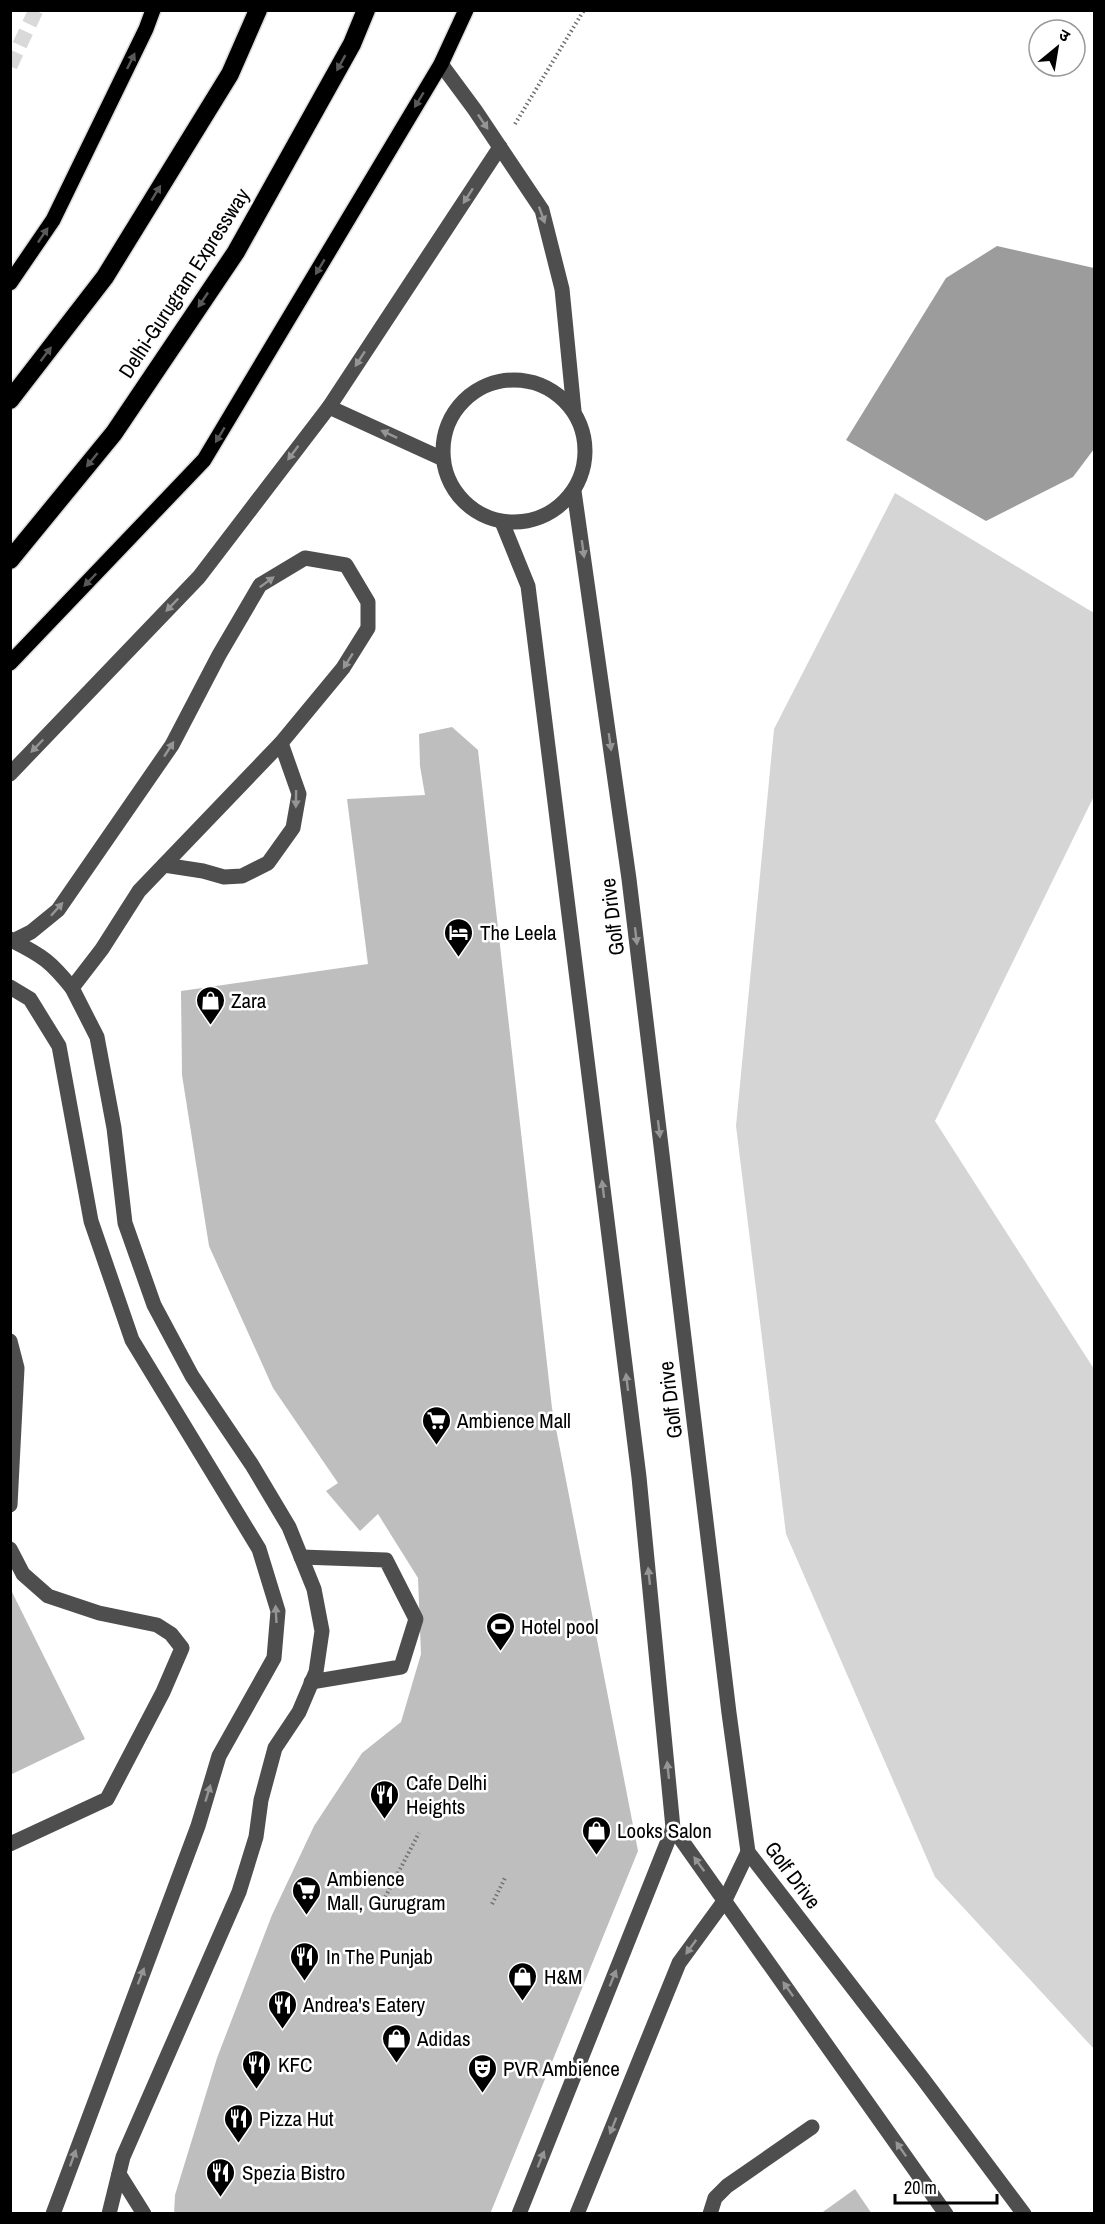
<svg xmlns="http://www.w3.org/2000/svg" width="1105" height="2224" font-family="'Archivo Narrow','Noto Sans Devanagari',sans-serif">
	<style>
		.green { fill: #d5d5d5 }
		.water { fill: #9c9c9c }
		.building { fill: #bebebe }
		.lines { fill: none; stroke-linecap: round; stroke-linejoin: round }
		.major-tunnel { stroke: #d9d9d9; stroke-width: 15; stroke-dasharray: 15 8; stroke-linecap: butt }
		.major-casing { stroke: #dbdbdb; stroke-width: 18 }
		.highway-casing { stroke: #dbdbdb; stroke-width: 21 }
		.path { stroke: #707070; stroke-width: 4; stroke-dasharray: 1.5 3; stroke-linecap: butt }
		.minor { stroke: #4e4e4e; stroke-width: 15 }
		.major { stroke: #000; stroke-width: 15 }
		.highway { stroke: #000; stroke-width: 18 }
		.oneway { fill: #595959 }
		.oneway2 { fill: #959595 }
		.labels { text-anchor: middle; dominant-baseline: central; stroke-width: 5; stroke-linejoin: round; paint-order: stroke }
		.street-label { font-size: 21px; fill: #000; stroke: #fff }
		.poi-label { font-size: 21px; fill: #000; stroke: #fff; text-anchor: start }
	</style>
	<rect width="100%" height="100%" fill="#fff"/>
	<path class="green" d="M895,493l199,120v183l-159,325 159,248v680l-159,-172 -149,-343 -50,-408 38,-397z"/>
	<path class="water" d="M997,246l97,22v181l-21,28 -87,44 -140,-81 100,-162z"/>
	<g class="building">
		<path d="M452,727l26,23 74,658 86,443 -148,363h-316l1,-19 42,-137 55,-143 42,-89 48,-73 39,-31 20,-68 -3,-76 -40,-64 -18,17 -34,-40 12,-8 -65,-95 -64,-142 -27,-171 -1,-84 187,-27 -21,-165 78,-4 -5,-29 -1,-32z"/>
		<path d="M10,1588l75,151 -75,36z"/>
		<path d="M855,2189l17,25h-52z"/>
	</g>
	<g class="lines">
		<path class="major-tunnel" d="M10,66l26,-56"/>
		<defs>
			<g id="major">
				<path d="M10,283l43,-63 93,-191 7,-19"/>
				<path d="M10,663l194,-203 237,-396 25,-54"/>
			</g>
			<g id="highway">
				<path d="M10,400l95,-123 125,-203 28,-64"/>
				<path d="M10,560l104,-127 122,-181 116,-208 14,-34"/>
			</g>
		</defs>
		<use href="#major" class="major-casing"/>
		<use href="#highway" class="highway-casing"/>
		<g class="path">
			<path d="M515,124l69,-114"/>
			<path d="M492,1904l14,-28"/>
			<path d="M379,1909l40,-76"/>
		</g>
		<g class="minor">
			<path d="M441,64l34,46 67,100 20,79 12,122"/>
			<circle cx="514" cy="451" r="71"/>
			<path d="M329,407l114,52"/>
			<path d="M574,491l55,388 100,834 19,139 175,227 101,135"/>
			<path d="M502,522l26,64 111,891 34,351 273,386"/>
			<path d="M10,774l189,-197 130,-170 171,-260"/>
			<path d="M164,865l39,6 21,6 18,-1 26,-13 25,-35 6,-34 -18,-51"/>
			<path d="M10,939l3,2 18,-9 27,-22 114,-165 47,-90 41,-70 45,-27 41,7 22,37v26l-25,40 -62,75 -142,148 -37,58 -30,39 25,49 17,91 11,95 29,82 38,71 60,89 37,62 25,62 8,42 -6,41 -17,40 -24,36 -14,52 -5,37 -17,55 -116,265 -14,57"/>
			<path d="M13,941c30,15 38,21 59,47"/>
			<path d="M10,987l20,12 29,47 32,175 41,119 127,209 19,62 -4,47 -55,98 -21,70 -145,388"/>
			<path d="M10,1341l7,27 -7,137"/>
			<path d="M10,1549l13,25 25,22 51,17 58,12 14,9 11,14 -19,44 -56,107 -97,45"/>
			<path d="M301,1557l85,3 30,59 -15,48 -90,15"/>
			<path d="M119,2174l25,40"/>
			<path d="M519,2214l154,-386"/>
			<path d="M577,2214l102,-251 46,-63 23,-48"/>
			<path d="M710,2214l5,-16 12,-12 85,-59"/>
		</g>
		<use href="#major" class="major"/>
		<use href="#highway" class="highway"/>
	</g>
	<defs><path id="oneway-solid" d="M-6-.8H1V-3.2L6.5 0L1 3.2V.8H-6Z" transform="scale(1.5)"/></defs>
	<g class="oneway">
		<use href="#oneway-solid" transform="translate(131 61) rotate(-64)"/>
		<use href="#oneway-solid" transform="translate(341 63) rotate(119)"/>
		<use href="#oneway-solid" transform="translate(419 100) rotate(121)"/>
		<use href="#oneway-solid" transform="translate(156 193) rotate(-59)"/>
		<use href="#oneway-solid" transform="translate(43 235) rotate(-56)"/>
		<use href="#oneway-solid" transform="translate(320 267) rotate(121)"/>
		<use href="#oneway-solid" transform="translate(203 300) rotate(124)"/>
		<use href="#oneway-solid" transform="translate(46 354) rotate(-53)"/>
		<use href="#oneway-solid" transform="translate(220 435) rotate(121)"/>
		<use href="#oneway-solid" transform="translate(92 460) rotate(129)"/>
		<use href="#oneway-solid" transform="translate(90 580) rotate(134)"/>
	</g>
	<g class="oneway2">
		<use href="#oneway-solid" transform="translate(483 122) rotate(56)"/>
		<use href="#oneway-solid" transform="translate(468 196) rotate(123)"/>
		<use href="#oneway-solid" transform="translate(542 215) rotate(70)"/>
		<use href="#oneway-solid" transform="translate(360 359) rotate(123)"/>
		<use href="#oneway-solid" transform="translate(389 434) rotate(-155)"/>
		<use href="#oneway-solid" transform="translate(293 453) rotate(127)"/>
		<use href="#oneway-solid" transform="translate(583 549) rotate(82)"/>
		<use href="#oneway-solid" transform="translate(267 582) rotate(-36)"/>
		<use href="#oneway-solid" transform="translate(172 605) rotate(134)"/>
		<use href="#oneway-solid" transform="translate(348 661) rotate(122)"/>
		<use href="#oneway-solid" transform="translate(610 742) rotate(82)"/>
		<use href="#oneway-solid" transform="translate(37 746) rotate(134)"/>
		<use href="#oneway-solid" transform="translate(169 749) rotate(-57)"/>
		<use href="#oneway-solid" transform="translate(296 799) rotate(91)"/>
		<use href="#oneway-solid" transform="translate(57 909) rotate(-48)"/>
		<use href="#oneway-solid" transform="translate(636 936) rotate(83)"/>
		<use href="#oneway-solid" transform="translate(659 1129) rotate(83)"/>
		<use href="#oneway-solid" transform="translate(603 1189) rotate(-97)"/>
		<use href="#oneway-solid" transform="translate(627 1382) rotate(-97)"/>
		<use href="#oneway-solid" transform="translate(649 1576) rotate(-96)"/>
		<use href="#oneway-solid" transform="translate(276 1614) rotate(-93)"/>
		<use href="#oneway-solid" transform="translate(668 1770) rotate(-96)"/>
		<use href="#oneway-solid" transform="translate(208 1793) rotate(-73)"/>
		<use href="#oneway-solid" transform="translate(699 1864) rotate(-126)"/>
		<use href="#oneway-solid" transform="translate(691 1947) rotate(126)"/>
		<use href="#oneway-solid" transform="translate(141 1976) rotate(-69)"/>
		<use href="#oneway-solid" transform="translate(613 1978) rotate(-68)"/>
		<use href="#oneway-solid" transform="translate(788 1989) rotate(-125)"/>
		<use href="#oneway-solid" transform="translate(613 2126) rotate(112)"/>
		<use href="#oneway-solid" transform="translate(901 2149) rotate(-125)"/>
		<use href="#oneway-solid" transform="translate(73 2158) rotate(-70)"/>
		<use href="#oneway-solid" transform="translate(541 2159) rotate(-68)"/>
	</g>
	<defs>
		<symbol id="hotel-pin" viewBox="-11 -11 22 30"><path d="M0 17L-7.5 6A9.5 9.5 0 1 1 7.5 6Z" fill="#000" stroke="#fff"/><path d="M-6-4.5h1.5V1H6V5H4.5V3h-9V5H-6ZM-4 0a1.8 1.8 0 1 1 3.6 0ZM.5 0V-2.5h3Q6-2.5 6 0Z" fill="#fff"/></symbol>
		<symbol id="shop-pin" viewBox="-11 -11 22 30"><path d="M0 17L-7.5 6A9.5 9.5 0 1 1 7.5 6Z" fill="#000" stroke="#fff"/><path d="M-5-2.5h2.3a2.7 3.5 0 0 1 5.4 0H5L5.5 6h-11ZM-1.5-2.5h3a1.5 2.3 0 0 0-3 0Z" fill="#fff"/></symbol>
		<symbol id="supermarket-pin" viewBox="-11 -11 22 30"><path d="M0 17L-7.5 6A9.5 9.5 0 1 1 7.5 6Z" fill="#000" stroke="#fff"/><path d="M-6-5.5h2.5l.6 2H6L4.5 2H-2.5L-4.4-4H-6ZM-1.5 3.2a1.3 1.3 0 1 0 .1 0ZM3 3.2a1.3 1.3 0 1 0 .1 0Z" fill="#fff"/></symbol>
		<symbol id="stadium-pin" viewBox="-11 -11 22 30"><path d="M0 17L-7.5 6A9.5 9.5 0 1 1 7.5 6Z" fill="#000" stroke="#fff"/><path d="M0-5a6.5 5 0 1 0 0 10a6.5 5 0 1 0 0-10ZM-3.5-1.8h7v3.6h-7Z" fill="#fff"/></symbol>
		<symbol id="restaurant-pin" viewBox="-11 -11 22 30"><path d="M0 17L-7.5 6A9.5 9.5 0 1 1 7.5 6Z" fill="#000" stroke="#fff"/><path d="M-5-6h1v4h1v-4h1v4h1v-4h1v5L-1.5 .5V6h-2V.5L-5-1ZM5-6V6H3V1.5H1.5Q1.5-4 5-6Z" fill="#fff"/></symbol>
		<symbol id="theatre-pin" viewBox="-11 -11 22 30"><path d="M0 17L-7.5 6A9.5 9.5 0 1 1 7.5 6Z" fill="#000" stroke="#fff"/><path d="M-5-5.5Q0-4 5-5.5V0Q5 5 0 6Q-5 5-5 0ZM-3.3-2.5H-1v1.5H-3.3ZM1-2.5H3.3v1.5H1ZM-2.8 1Q0 5.5 2.8 1Z" fill="#fff"/></symbol>
	</defs>
	<g fill-rule="evenodd">
		<use href="#hotel-pin" x="442" y="916" width="33" height="45"/>
		<use href="#shop-pin" x="194" y="984" width="33" height="45"/>
		<use href="#supermarket-pin" x="420" y="1404" width="33" height="45"/>
		<use href="#stadium-pin" x="484" y="1610" width="33" height="45"/>
		<use href="#restaurant-pin" x="368" y="1778" width="33" height="45"/>
		<use href="#shop-pin" x="580" y="1814" width="33" height="45"/>
		<use href="#supermarket-pin" x="290" y="1874" width="33" height="45"/>
		<use href="#restaurant-pin" x="288" y="1940" width="33" height="45"/>
		<use href="#shop-pin" x="506" y="1960" width="33" height="45"/>
		<use href="#restaurant-pin" x="266" y="1988" width="33" height="45"/>
		<use href="#shop-pin" x="380" y="2022" width="33" height="45"/>
		<use href="#restaurant-pin" x="240" y="2048" width="33" height="45"/>
		<use href="#theatre-pin" x="466" y="2052" width="33" height="45"/>
		<use href="#restaurant-pin" x="222" y="2102" width="33" height="45"/>
		<use href="#restaurant-pin" x="204" y="2156" width="33" height="45"/>
	</g>
	<g class="labels">
		<g class="street-label">
			<text transform="translate(184 283) rotate(-57)">Delhi-Gurugram Expressway</text>
			<text transform="translate(612 917) rotate(-97)">Golf Drive</text>
			<text transform="translate(670 1400) rotate(-97)">Golf Drive</text>
			<text transform="translate(793 1875) rotate(53)">Golf Drive</text>
		</g>
		<g class="poi-label">
			<text x="480" y="932">The Leela</text>
			<text x="231" y="1000">Zara</text>
			<text x="457" y="1420">Ambience Mall</text>
			<text x="521" y="1626">Hotel pool</text>
			<text x="406" y="1782">Cafe Delhi<tspan x="406" dy="24">Heights</tspan></text>
			<text x="617" y="1830">Looks Salon</text>
			<text x="327" y="1878">Ambience<tspan x="327" dy="24">Mall, Gurugram</tspan></text>
			<text x="326" y="1956">In The Punjab</text>
			<text x="544" y="1976">H&amp;M</text>
			<text x="303" y="2004">Andrea's Eatery</text>
			<text x="417" y="2038">Adidas</text>
			<text x="278" y="2064">KFC</text>
			<text x="503" y="2068">PVR Ambience</text>
			<text x="259" y="2118">Pizza Hut</text>
			<text x="242" y="2172">Spezia Bistro</text>
		</g>
	</g>
	<rect width="1105" height="2224" fill="none" stroke="#000000" stroke-width="24"/>
	<g transform="translate(1057 48) rotate(30)"><circle r="28" fill="#ffffff" stroke="#999999" stroke-width="1.5"/>
	<path d="M0-4.5L10 22L0 15L-10 22Z" fill="#000000"/>
	<text y="-9" font-size="16" font-weight="bold" text-anchor="middle" fill="#000000">उ</text>
	</g>
	<path d="M895 2194v9h102v-9" fill="none" stroke="#000000" stroke-width="3"/>
	<text x="904" y="2194" font-size="18" fill="#000000" stroke="#ffffff" stroke-width="4.5" paint-order="stroke">20 m</text>
</svg>
